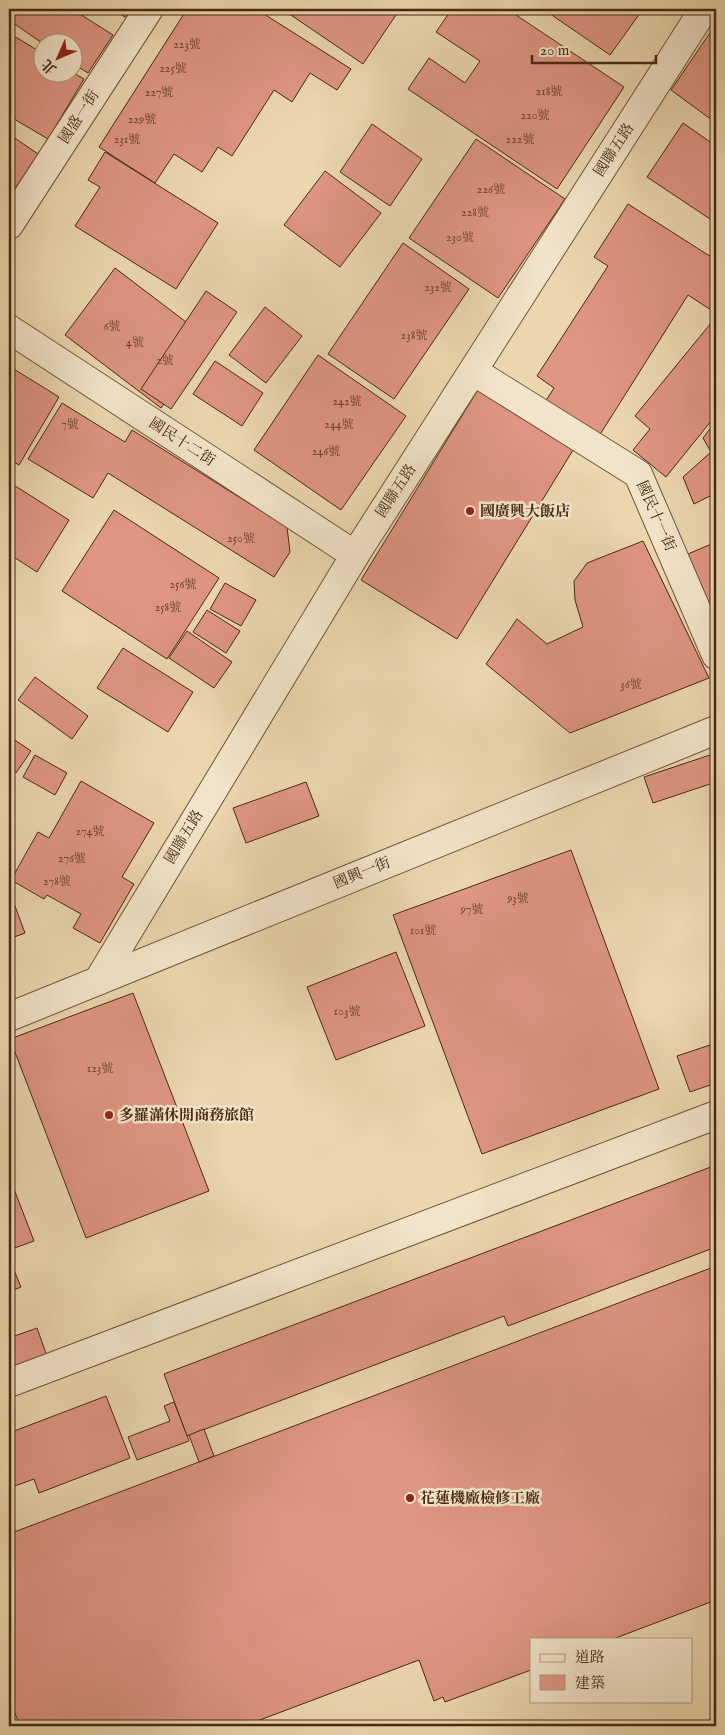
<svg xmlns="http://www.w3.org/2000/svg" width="725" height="1735" font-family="'IM FELL English','Noto Serif TC',serif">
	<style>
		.building { fill: #de9582; stroke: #482913 }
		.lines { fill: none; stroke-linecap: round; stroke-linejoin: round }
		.minor-casing { stroke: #71543a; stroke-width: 30 }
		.minor { stroke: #f2e4ca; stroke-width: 28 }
		.poi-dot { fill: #8f2418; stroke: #f2e4ca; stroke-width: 2 }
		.labels { text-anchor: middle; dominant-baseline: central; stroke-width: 5; stroke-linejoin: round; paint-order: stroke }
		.number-label { font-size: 12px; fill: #6e442f }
		.street-label { font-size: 15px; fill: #482913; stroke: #f2e4ca }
		.poi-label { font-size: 15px; font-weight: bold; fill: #482913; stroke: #f2e4ca; text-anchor: start }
	</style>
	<rect width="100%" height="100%" fill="#ebd6ad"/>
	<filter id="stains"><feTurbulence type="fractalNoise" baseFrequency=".004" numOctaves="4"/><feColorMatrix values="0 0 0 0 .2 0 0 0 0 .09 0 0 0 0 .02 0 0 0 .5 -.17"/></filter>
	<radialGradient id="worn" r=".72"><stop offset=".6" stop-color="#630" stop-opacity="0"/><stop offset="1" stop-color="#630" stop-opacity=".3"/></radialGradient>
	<g class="building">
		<path d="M9,9h63l41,26 -25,38 -16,-10v-21l-30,1 -33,-23z"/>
		<path d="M112,9h18l-5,8z"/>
		<path d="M187,9h69l95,60 -14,21 -27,-17 -18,29 -18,-12 -42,66 -14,-9 -16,25 -28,-18 -19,29 -56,-36z"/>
		<path d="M282,9h118l-37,55z"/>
		<path d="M452,9h55l117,78 -67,102 -149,-100 21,-31 36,25 15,-22 -44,-29z"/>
		<path d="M543,9h100l-33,46z"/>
		<path d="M716,24v99l-45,-33z"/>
		<path d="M9,33l33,20v19h30l12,7 -36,60 -39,-23z"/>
		<path d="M683,123l33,23v77l-69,-46z"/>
		<path d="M372,124l50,35 -32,47 -50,-34z"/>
		<path d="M9,134l29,20 -29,44z"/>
		<path d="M476,139l89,60 -67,99 -89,-60z"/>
		<path d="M105,152l113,71 -42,66 -101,-63 25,-39 -12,-7z"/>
		<path d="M325,171l56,42 -41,54 -56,-42z"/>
		<path d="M628,204l88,56v42l-5,8 -23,-15 -94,149 -54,-34 14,-22 -17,-12 71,-110 -14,-9z"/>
		<path d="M403,243l66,46 -75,110 -66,-45z"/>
		<path d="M115,268l96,73 -50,67 -96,-73z"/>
		<path d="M206,291l31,21 -66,97 -30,-20z"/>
		<path d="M265,307l37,29 -36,47 -37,-28z"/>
		<path d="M711,323l5,5v87l-50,62 -33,-27 17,-21 -15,-13z"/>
		<path d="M318,355l88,61 -65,94 -87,-60z"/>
		<path d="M215,361l48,32 -21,33 -49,-32z"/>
		<path d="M9,366l50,31 -40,68 -10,-6z"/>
		<path d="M482,383l96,59 -121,197 -96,-59z"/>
		<path d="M62,403l63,39 7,-12 155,97 3,25 -16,25 -166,-104 -15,25 -65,-39z"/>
		<path d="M716,421v72l-22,11 -11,-27 28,-25 -8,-14z"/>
		<path d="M9,482l60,38 -32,52 -28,-18z"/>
		<path d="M114,510l105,68 -52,81 -105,-68z"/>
		<path d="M643,541l66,137 -139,55 -84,-69 31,-45 30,25 36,-17 -8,-27 -1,-19 13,-18z"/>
		<path d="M716,542v78l-28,-66z"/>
		<path d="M225,583l31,17 -15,26 -31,-17z"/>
		<path d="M207,610l33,21 -14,22 -33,-21z"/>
		<path d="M187,631l45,31 -18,26 -45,-30z"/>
		<path d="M123,648l70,44 -25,40 -71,-44z"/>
		<path d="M35,677l53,39 -16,23 -54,-39z"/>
		<path d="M9,736l22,15 -15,22 -7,-5z"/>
		<path d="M716,753v29l-63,21 -9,-26z"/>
		<path d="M35,755l32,18 -12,22 -32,-18z"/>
		<path d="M81,781l73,42 -32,54 12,7 -34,59 -27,-15 8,-14 -34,-19 -3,4 -33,-19 27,-48 11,6z"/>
		<path d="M306,782l13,34 -73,27 -13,-35z"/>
		<path d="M571,850l88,239 -177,65 -89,-239z"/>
		<path d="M9,890l16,43 -16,6z"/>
		<path d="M396,952l29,74 -89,34 -29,-73z"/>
		<path d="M133,993l76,198 -123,47 -76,-199z"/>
		<path d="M716,1043v40l-26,9 -13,-36z"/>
		<path d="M716,1165v82l-208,79 -4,-10 -317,120 -23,-62z"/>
		<path d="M9,1176l25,65 -25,9z"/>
		<path d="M9,1258l12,29 -12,5z"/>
		<path d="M716,1266v334l-103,39h-82v31l-86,32 -2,-5 -9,4 -15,-41 -175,66h-224l-11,-28v-164z"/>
		<path d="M37,1328l11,31 -39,12v-33z"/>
		<path d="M106,1396l24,62 -91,35 -5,-14 -25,9v-55z"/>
		<path d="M174,1402l15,39 -52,19 -9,-23 42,-16 -6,-15z"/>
		<path d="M204,1429l10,27 -15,6 -10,-27z"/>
	</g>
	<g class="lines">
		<defs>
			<g id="minor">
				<path d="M9,225l140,-216"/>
				<path d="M9,329l346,226"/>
				<path d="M473,371l165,103 78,181"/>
				<path d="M98,981l257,-426 349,-546"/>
				<path d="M9,1017l707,-287"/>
				<path d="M9,1383l707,-268"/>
			</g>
		</defs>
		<use href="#minor" class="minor-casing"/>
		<use href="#minor" class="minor"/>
	</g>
	<g class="poi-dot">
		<circle cx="470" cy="511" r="5"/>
		<circle cx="109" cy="1115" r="5"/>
		<circle cx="410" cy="1498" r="5"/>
	</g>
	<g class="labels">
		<g class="number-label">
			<text x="187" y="44">223號</text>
			<text x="173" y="68">225號</text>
			<text x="549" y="91">218號</text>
			<text x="159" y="92">227號</text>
			<text x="535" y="115">220號</text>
			<text x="142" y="119">229號</text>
			<text x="127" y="139">231號</text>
			<text x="520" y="139">222號</text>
			<text x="491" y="189">226號</text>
			<text x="475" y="212">228號</text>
			<text x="460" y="237">230號</text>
			<text x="438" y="287">232號</text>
			<text x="112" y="326">6號</text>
			<text x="414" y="335">238號</text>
			<text x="135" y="342">4號</text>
			<text x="165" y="360">2號</text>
			<text x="347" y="401">242號</text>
			<text x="70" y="424">7號</text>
			<text x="339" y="424">244號</text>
			<text x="326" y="451">246號</text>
			<text x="241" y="538">250號</text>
			<text x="183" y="584">256號</text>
			<text x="168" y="607">258號</text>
			<text x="631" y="684">36號</text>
			<text x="90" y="831">274號</text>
			<text x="72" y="858">276號</text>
			<text x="57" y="881">278號</text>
			<text x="518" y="898">93號</text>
			<text x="472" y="909">97號</text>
			<text x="423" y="930">101號</text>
			<text x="347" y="1011">103號</text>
			<text x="100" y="1068">123號</text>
		</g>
		<g class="street-label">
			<text transform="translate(79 117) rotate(-57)">國盛一街</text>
			<text transform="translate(614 150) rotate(-57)">國聯五路</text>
			<text transform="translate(182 442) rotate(33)">國民十二街</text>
			<text transform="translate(396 491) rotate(-57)">國聯五路</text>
			<text transform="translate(656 516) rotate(66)">國民十一街</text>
			<text transform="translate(184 837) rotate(-59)">國聯五路</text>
			<text transform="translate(362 873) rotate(-22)">國興一街</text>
		</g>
		<g class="poi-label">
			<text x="480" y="511">國廣興大飯店</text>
			<text x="119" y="1115">多羅滿休閒商務旅館</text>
			<text x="420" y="1498">花蓮機廠檢修工廠</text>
		</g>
	</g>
	<rect width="725" height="1735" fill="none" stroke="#ebd6ad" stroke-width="30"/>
	<rect x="10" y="10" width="705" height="1715" fill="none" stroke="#482913" stroke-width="2.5"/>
	<rect x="15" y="15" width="695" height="1705" fill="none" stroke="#482913"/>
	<rect x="530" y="1638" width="162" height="65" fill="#f2e4ca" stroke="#ae9981"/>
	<rect x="540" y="1654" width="25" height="8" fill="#f2e4ca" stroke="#ae9981"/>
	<text x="575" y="1662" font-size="15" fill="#482913">道路</text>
	<rect x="540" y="1675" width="25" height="15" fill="#de9582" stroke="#ae9981"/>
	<text x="575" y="1688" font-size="15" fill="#482913">建築</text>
	<g transform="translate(58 58) rotate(225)"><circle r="24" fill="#f2e4ca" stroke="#ae9981"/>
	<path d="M0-4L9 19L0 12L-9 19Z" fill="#8f2418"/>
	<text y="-8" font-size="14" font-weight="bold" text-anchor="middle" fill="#482913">北</text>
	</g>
	<path d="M532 55v8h124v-8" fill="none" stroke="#482913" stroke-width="2.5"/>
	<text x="540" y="55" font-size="15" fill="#482913" stroke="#f2e4ca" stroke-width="4" paint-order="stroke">20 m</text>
	<rect width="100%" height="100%" filter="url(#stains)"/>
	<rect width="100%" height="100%" fill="url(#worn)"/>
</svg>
